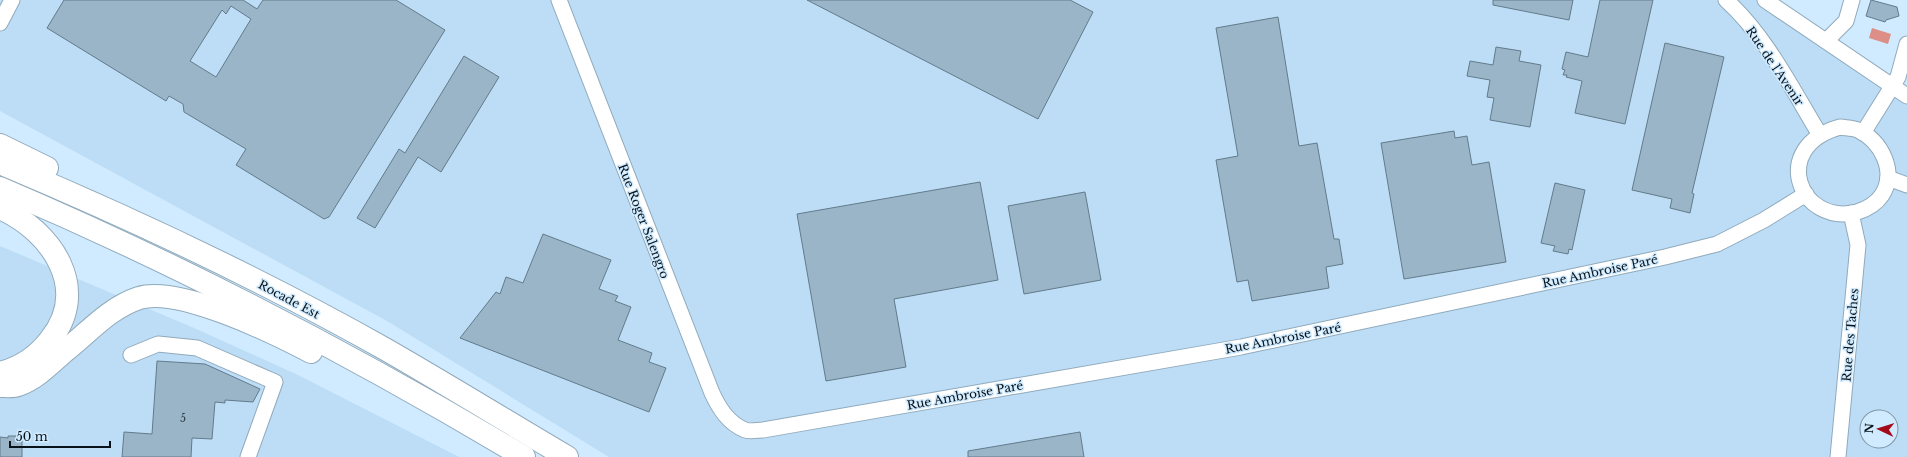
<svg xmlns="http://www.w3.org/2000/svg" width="1907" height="457" font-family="'Libre Baskerville',serif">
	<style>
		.built { fill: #bcddf5; fill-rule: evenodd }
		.water { fill: #dc8e87 }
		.building { fill: #9ab5c7; stroke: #627b8c; fill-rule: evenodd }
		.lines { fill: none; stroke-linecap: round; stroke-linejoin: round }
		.minor-casing { stroke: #90aabc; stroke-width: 17 }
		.highway-casing { stroke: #90aabc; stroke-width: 24 }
		.minor { stroke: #fff; stroke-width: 15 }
		.highway { stroke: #fff; stroke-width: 22 }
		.labels { text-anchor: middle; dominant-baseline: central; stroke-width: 3; stroke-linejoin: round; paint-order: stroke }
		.number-label { font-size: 10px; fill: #2c3b44 }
		.street-label { font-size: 12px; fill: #081218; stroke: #d0ebff }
	</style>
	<rect width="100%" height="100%" fill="#d0ebff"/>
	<g class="built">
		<path d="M0,0h1770l137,98v359h-1298l-222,-136 -387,-210zM1867,417h24v24h-24z"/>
		<path d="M0,246l194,82 104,47 161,82h-459z"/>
	</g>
	<path class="water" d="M1872,28l19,6 -3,10 -19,-6z"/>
	<g class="building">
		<path d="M64,0h179l14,9 6,-9h133l49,30 -116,187 -5,2 -88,-54 10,-16 -62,-37 -1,-8 -14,-8 -3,5 -119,-73zM231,6l20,13 -35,58 -26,-16 32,-51 4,4z"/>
		<path d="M807,0h263l23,12 -55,107z"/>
		<path d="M1493,0h80l-4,20 -76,-15z"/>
		<path d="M1600,0h53l-28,124 -50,-11 7,-32 -16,-4 1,-2h-4l2,-5 -3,-1 4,-17 22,5z"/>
		<path d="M1871,0l26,7 2,9 -13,4 -1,2 -19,-6z"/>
		<path d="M1278,17l21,129 18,-3 17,96h5l4,25 -17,3 3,21 -77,13 -4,-21 -11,2 -21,-122 22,-4 -22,-128z"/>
		<path d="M1665,43l59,14 -32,136 2,1 -4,19 -20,-5 2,-9 -40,-9z"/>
		<path d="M1496,47l25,4 -2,10 22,4 -11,62 -40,-7 4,-22 -7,-1 3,-17 -23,-4 3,-15 23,4z"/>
		<path d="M464,56l35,21 -58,95 -23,-15 -43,71 -18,-10 42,-69 6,4z"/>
		<path d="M1454,131l1,7 12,-2 5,29 17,-3 17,100 -102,17 -23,-136z"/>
		<path d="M980,182l18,98 -104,19 12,68 -80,14 -29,-167z"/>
		<path d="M1555,183l30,7 -13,60 -3,-1 -1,5 -15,-3 2,-5 -14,-3z"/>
		<path d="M1085,192l16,88 -77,14 -16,-88z"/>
		<path d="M543,234l68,26 -12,29 19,7 -3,5 16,6 -13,33 34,13 -3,9 17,6 -17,44 -189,-74 36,-46 4,2 6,-17 17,6z"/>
		<path d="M157,361l48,3 55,25 -7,13 -28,-2v3l-10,-1 -3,37 -20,-1 -1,19h-69l2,-25 28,2z"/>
		<path d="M1080,432l4,25h-116v-6z"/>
		<path d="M8,436h10l4,5v16h-22v-20l8,1z"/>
	</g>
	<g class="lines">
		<defs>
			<g id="minor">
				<path d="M559,0l153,393c7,15 16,30 33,37 5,2 13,0 18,0l478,-83 424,-90 52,-13 47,-24 42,-26"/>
				<path d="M1726,0c40,36 66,89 94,135"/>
				<path d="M1765,0l142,96"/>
				<path d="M0,23l12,-23"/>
				<path d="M1826,41l20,-20 6,-21"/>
				<path d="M1840,127c6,1 13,1 18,3 23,11 39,41 24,65 -6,9 -15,14 -25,17 -57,15 -89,-65 -17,-85z"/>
				<path d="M1863,133l35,-56 9,-33"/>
				<path d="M1888,178l19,7"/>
				<path d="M131,355l27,-11 39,4 78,34 -27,75"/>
				<path d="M1838,457l20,-212 -7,-32"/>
			</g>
			<g id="highway">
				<path d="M0,145l47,23"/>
				<path d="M0,163c131,55 261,116 385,186 61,35 121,72 182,108"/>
				<path d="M0,188c181,77 355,168 524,269"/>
				<path d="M0,208c52,23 91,81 50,132 -13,17 -30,28 -50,33"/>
				<path d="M0,386c6,0 13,1 18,-1 18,-6 33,-22 47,-34 24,-19 44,-43 74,-53 40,-12 134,34 172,54"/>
			</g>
		</defs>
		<use href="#minor" class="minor-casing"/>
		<use href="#highway" class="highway-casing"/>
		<use href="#minor" class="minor"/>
		<use href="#highway" class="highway"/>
	</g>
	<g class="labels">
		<g class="number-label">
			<text x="183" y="418">5</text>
		</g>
		<g class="street-label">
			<text transform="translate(1775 66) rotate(56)">Rue de l'Avenir</text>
			<text transform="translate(644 221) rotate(69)">Rue Roger Salengro</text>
			<text transform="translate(1600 271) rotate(-12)">Rue Ambroise Paré</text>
			<text transform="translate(289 299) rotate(28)">Rocade Est</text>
			<text transform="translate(1850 335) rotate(-85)">Rue des Taches</text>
			<text transform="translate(1283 338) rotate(-11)">Rue Ambroise Paré</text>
			<text transform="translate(965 395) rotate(-10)">Rue Ambroise Paré</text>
		</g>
	</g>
	<g transform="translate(1879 429) rotate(274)"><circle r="19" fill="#d0ebff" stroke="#8094a3"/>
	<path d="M0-3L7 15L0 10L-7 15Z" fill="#a40a1a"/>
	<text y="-6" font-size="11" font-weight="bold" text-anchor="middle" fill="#081218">N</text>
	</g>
	<path d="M10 441v6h100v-6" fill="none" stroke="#081218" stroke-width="2"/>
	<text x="16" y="441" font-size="12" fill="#081218" stroke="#d0ebff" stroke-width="3" paint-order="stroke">50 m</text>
</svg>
